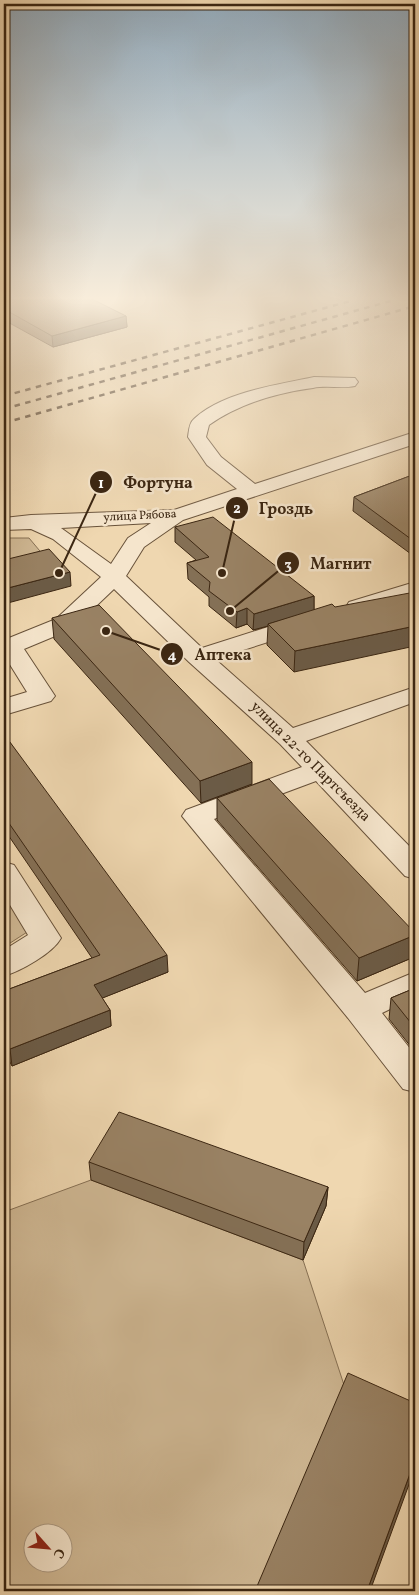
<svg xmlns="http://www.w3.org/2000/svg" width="419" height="1595" font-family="Vollkorn,serif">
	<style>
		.green { fill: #d0b995; stroke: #867054; fill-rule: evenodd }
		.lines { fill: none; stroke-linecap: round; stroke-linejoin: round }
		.minor-casing { stroke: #68523a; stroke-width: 2 }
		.minor { fill: #f5e5cc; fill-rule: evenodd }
		.rail { stroke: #3b2612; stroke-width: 2.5; stroke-dasharray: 5.5 5.5; stroke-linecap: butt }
		.wall { fill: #847056; stroke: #3b2612 }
		.shaded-wall { fill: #6b5b46; stroke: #3b2612 }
		.building { fill: #998264; stroke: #3b2612 }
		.labels { text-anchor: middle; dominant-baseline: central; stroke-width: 5; stroke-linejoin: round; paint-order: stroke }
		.far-street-label { font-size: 12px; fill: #3b2612; stroke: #f5e5cc }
		.street-label { font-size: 15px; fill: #3b2612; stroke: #f5e5cc }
		.leader { fill: none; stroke: #3b2612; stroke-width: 2 }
		.callout-dot { fill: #3b2612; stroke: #f5e5cc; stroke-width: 2 }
		.mark-label { font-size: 15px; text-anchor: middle; font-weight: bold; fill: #fff }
		.callout-label { font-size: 16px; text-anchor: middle; font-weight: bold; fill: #3b2612; stroke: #f5e5cc; stroke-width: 5; stroke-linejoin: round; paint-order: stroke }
	</style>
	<rect width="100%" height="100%" fill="#efd7b0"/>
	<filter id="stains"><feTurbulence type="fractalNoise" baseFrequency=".004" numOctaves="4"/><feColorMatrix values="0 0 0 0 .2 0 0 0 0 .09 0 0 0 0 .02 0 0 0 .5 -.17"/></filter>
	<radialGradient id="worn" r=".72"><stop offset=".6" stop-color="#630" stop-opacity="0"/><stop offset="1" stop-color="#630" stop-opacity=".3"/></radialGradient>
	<g class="green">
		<path d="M4,538h25l21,25 -46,12z"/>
		<path d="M4,872l34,53 -34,22z"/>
		<path d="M91,1180l212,80 43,131 -85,200h-257v-379zM32,1532h30v30h-30z"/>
	</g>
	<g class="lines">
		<defs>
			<g id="minor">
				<path d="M314,377l41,1 3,4 -3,4c-14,3 -28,-1 -42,2 -37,5 -74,16 -104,37l-3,12 15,20 34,27 160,-52v12l-232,76 -39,27 -18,29 76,72 94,-30 8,-2 8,2 4,5 -4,5 -97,31 78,69 122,-41v15l-109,39 109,111v27l-10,-3 -89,-95 -102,38 151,174 50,-21v25l-33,16 33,42v37l-12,-3 -55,-71 -166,-202 4,-6 116,-43 -22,-23 -91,-82 -75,-73 -42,40 -48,20 31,47 -4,5 -47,14v-16l23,-7 -23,-37v-15l52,-21 45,-42 -48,-38 -22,-10 -27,1v-12l27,-3 143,-5 63,-21 -30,-24 -19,-28c1,-6 1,-14 6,-18 28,-27 83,-34 120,-42zM151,523l-23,15 -17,26 -50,-36z"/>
				<path d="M415,582v14l-58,18 -8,-2 -3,-5 3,-5z"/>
				<path d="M4,862l10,3 47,73c-8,15 -40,33 -57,38v-26l24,-15 -24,-40z"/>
			</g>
		</defs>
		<use href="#minor" class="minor-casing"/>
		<use href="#minor" class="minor"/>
		<g class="rail">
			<path d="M4,396l350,-96"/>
			<path d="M4,409l390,-109"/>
			<path d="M4,423l411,-117"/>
		</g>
	</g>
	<g class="wall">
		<path d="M4,300l122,16 1,11 -74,20 -49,-27z"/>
		<path d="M415,474v83l-62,-46 1,-14z"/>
		<path d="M175,527l139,69v14l-20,62 -27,-27 1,-19 -15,4 -6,-6 -11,4 -27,-22v-9l-21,-18 -1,-16 9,-3 -21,-18z"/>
		<path d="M52,618l200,166 -51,19 -147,-164z"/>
		<path d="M4,734l164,238 -66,26 8,12 1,16 -99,40 -8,-15v-60l88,-33 -88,-129z"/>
		<path d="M217,798l197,159 -57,24 -140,-161z"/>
		<path d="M415,988v64l-26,-33 2,-21z"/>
		<path d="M89,1162l239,25 -2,19 -23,54 -212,-80z"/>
	</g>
	<g class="shaded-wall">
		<path d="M126,316l1,11 -74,20 -1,-11z"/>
		<path d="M70,572l1,14 -67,18v-15z"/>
		<path d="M314,596v15l-46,13v2l-15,4 1,-16z"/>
		<path d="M247,608v16l-11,4 1,-16z"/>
		<path d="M415,626v20l-121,26 1,-21z"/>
		<path d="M252,762v22l-51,19 -1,-22z"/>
		<path d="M415,935v10l-1,12 -57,24 2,-23z"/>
		<path d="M167,955l1,17 -73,29 -1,-16z"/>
		<path d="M110,1010l1,16 -99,40 -2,-17z"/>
		<path d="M328,1187l-2,19 -23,54 1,-18z"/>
		<path d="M415,1460v8l-45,123h-3z"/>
	</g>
	<g class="building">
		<path d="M4,300h90l32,16 -74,20 -48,-27z"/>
		<path d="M415,474v68l-61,-45z"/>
		<path d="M213,517l101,79 -60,18 -7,-6 -10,4 -28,-21 1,-9 -23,-19 22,-6 -34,-30z"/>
		<path d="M49,549l21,23 -66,17v-29z"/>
		<path d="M415,592v34l-120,25 -27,-27 64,-20 3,3z"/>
		<path d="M99,605l153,157 -52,19 -148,-163z"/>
		<path d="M4,734l163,221 -73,30 16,25 -100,39 -6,-10v-48l96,-36 -96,-139z"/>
		<path d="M269,779l146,154v2l-56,23 -142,-160z"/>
		<path d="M415,988v40l-24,-30z"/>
		<path d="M119,1112l209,75 -24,55 -215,-80z"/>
		<path d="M348,1373l67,30v57l-48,131h-112z"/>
	</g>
	<linearGradient id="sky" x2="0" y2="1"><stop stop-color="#92aabc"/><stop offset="0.57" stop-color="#f8eddb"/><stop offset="1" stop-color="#f8eddb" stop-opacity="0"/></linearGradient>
	<rect width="419" height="523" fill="url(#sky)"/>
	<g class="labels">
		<g class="far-street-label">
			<text transform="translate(140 516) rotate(-3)">улица Рябова</text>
		</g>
		<g class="street-label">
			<text transform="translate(310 762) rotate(45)">улица 22-го Партсъезда</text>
		</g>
	</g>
	<path class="leader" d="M59 573L101 482M222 573L237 508M230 611L288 563M106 631L172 654"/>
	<g class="callout-dot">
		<circle cx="59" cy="573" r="5"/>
		<circle cx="222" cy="573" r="5"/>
		<circle cx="230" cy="611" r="5"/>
		<circle cx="106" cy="631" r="5"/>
		<circle cx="101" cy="482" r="12"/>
		<circle cx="237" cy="508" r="12"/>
		<circle cx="288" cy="563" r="12"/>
		<circle cx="172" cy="654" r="12"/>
	</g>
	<g class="mark-label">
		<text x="101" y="488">1</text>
		<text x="237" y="513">2</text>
		<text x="288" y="569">3</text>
		<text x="172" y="660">4</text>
	</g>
	<g class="callout-label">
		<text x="158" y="488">Фортуна</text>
		<text x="286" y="514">Гроздь</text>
		<text x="341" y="569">Магнит</text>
		<text x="223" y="660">Аптека</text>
	</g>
	<rect width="419" height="1595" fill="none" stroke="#efd7b0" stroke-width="20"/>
	<rect x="5" y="5" width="409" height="1585" fill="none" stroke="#3b2612" stroke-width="2.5"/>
	<rect x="10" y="10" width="399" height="1575" fill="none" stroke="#3b2612"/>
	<g transform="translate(48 1548) rotate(117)"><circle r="24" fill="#f5e5cc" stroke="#ab9982"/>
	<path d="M0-4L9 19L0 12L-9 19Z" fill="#8f2418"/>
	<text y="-8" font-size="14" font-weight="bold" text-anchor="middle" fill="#3b2612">С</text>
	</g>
	<rect width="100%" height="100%" filter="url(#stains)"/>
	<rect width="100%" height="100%" fill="url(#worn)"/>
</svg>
